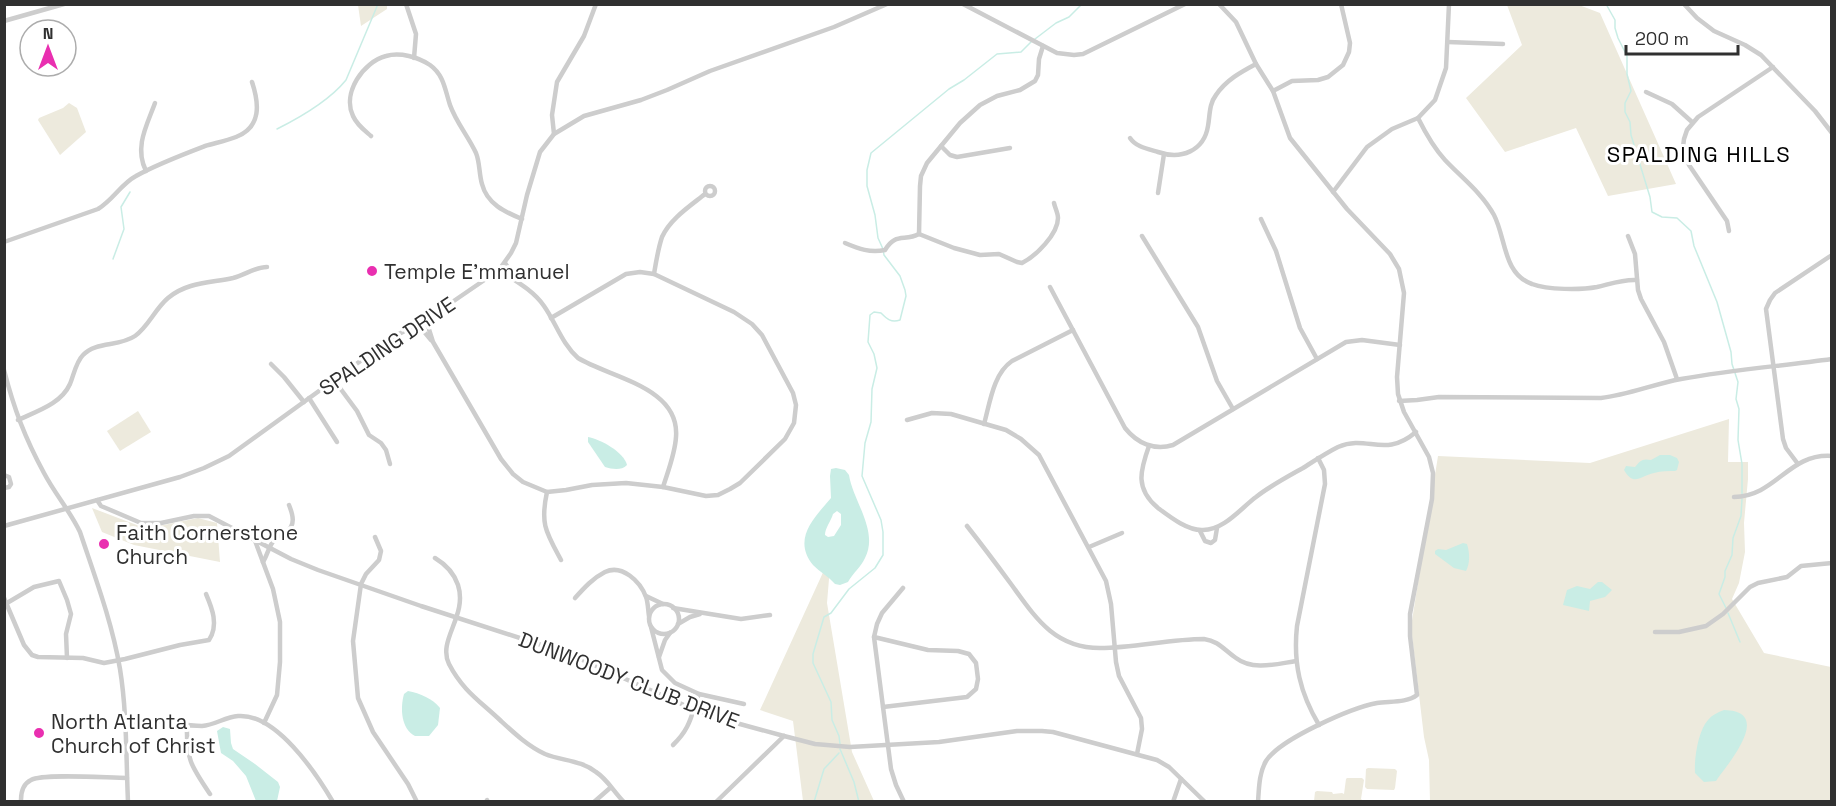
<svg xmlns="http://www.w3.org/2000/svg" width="1836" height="806" font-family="'Space Grotesk',sans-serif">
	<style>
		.green { fill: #edeadd }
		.water { fill: #c9ede5; fill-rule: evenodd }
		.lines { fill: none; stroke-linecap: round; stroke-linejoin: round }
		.stream { stroke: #c9ede5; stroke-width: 1.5 }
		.minor { stroke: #cdcdcd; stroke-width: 4.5 }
		.poi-dot { fill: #e92fb0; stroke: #fff; stroke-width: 2 }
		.labels { text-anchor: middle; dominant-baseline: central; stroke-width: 6; stroke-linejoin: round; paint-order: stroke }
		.poi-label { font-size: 21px; fill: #303030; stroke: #fff; text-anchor: start }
		.street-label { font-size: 21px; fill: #303030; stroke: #fff }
		.neighbourhood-label { font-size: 22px; letter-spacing: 1.5px; fill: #000; stroke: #fff }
	</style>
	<rect width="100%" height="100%" fill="#fff"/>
	<g class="green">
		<path d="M358,5h29v4l-26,17z"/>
		<path d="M1507,5h72l21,8 76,171 -68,12 -32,-68 -71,24 -39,-54 56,-53z"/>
		<path d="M69,103l8,5 9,24 -26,23 -22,-35 1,-2 24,-10z"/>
		<path d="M138,411l13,21 -31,19 -13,-20z"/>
		<path d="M1729,419l-1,43h20v17l-4,44 1,29 -6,31 -7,16 32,54 67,14v134l-401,1 -1,-42 -5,-23 -13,-110 27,-171 152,7z"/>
		<path d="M92,508l50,19 17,-1 39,-8 19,5 3,39 -86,-17 -32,-13z"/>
		<path d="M831,555l-4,48 25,149 22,49h-71l-10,-80 -33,-11z"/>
		<path d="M1368,768l27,1 2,2 -2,17 -1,2 -27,-1 -2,-2 1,-18z"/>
		<path d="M1347,778h15l2,2 -3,19 2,2h-49l1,-9 2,-1 15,1 1,2 9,-1 2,1 2,-15z"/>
	</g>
	<g class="water">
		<path d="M588,437c12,2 36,15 39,28 -6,6 -15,4 -22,2l-17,-25z"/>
		<path d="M1660,455h10l7,3 2,4 -2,8 -2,1c-6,0 -14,0 -21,2 -14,3 -20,14 -30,-3l2,-4 9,1c5,-6 7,-9 16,-7z"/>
		<path d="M836,468l9,2 4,5c4,26 30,56 16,83 -4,9 -12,15 -17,24l-8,3 -5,-1c-6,-7 -15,-12 -22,-19 -21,-26 1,-47 18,-67l-1,-22 1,-7zM837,511l4,3v11l-7,11 -6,1 -3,-2c0,-7 6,-14 8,-21z"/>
		<path d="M1463,543l4,1c3,9 3,20 -1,27l-12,-3 -19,-14v-3l3,-2 8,1z"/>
		<path d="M1598,582h4l10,8 -7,7 -15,4 -1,10 -26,-6 4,-15 10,-4 13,3z"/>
		<path d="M408,691c12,2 25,8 32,17l-2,17 -9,11h-14c-14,-7 -15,-28 -11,-42z"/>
		<path d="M1724,710c48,1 8,49 -6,68l-2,3 -12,1 -9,-9c-1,-14 3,-42 13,-53 4,-5 10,-8 16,-10z"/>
		<path d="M223,727l7,2 1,14 2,6 22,15 23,18 2,5 -3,14h-21l-10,-25 -13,-15 -12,-8 -4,-22z"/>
	</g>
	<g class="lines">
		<g class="stream">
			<path d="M1606,4l9,16v8l3,10 9,18v18l4,17 -6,12v9l5,10 1,13 19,62 2,15 10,5 15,1 14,13 3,15 23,56 14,50 1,12 6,18 -2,17 3,10 -1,31 4,24v30"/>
			<path d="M1035,39l21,-16 13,-6 13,-13"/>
			<path d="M277,129c24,-12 52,-28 69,-49l32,-76"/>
			<path d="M113,259l11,-30 -3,-22 9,-15"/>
			<path d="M1726,608l-7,-14 6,-17v-6l7,-16 1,-17 8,-22 1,-17"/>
			<path d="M1728,613l12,29"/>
			<path d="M840,744l-1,-8 -7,-16 -1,-18 -18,-39v-9l11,-37 7,-4 18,-24 26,-21 8,-13v-23l-2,-12 -19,-44 3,-33 6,-21 1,-33 5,-21 -3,-14 -6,-12 2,-27 4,-3 7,1c6,6 10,10 19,7l6,-24 -1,-6 -5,-14 -16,-21 -1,-6 -5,-11 -3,-23 -8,-29v-16l4,-17 78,-64 15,-9 33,-26 24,-2 10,-10"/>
			<path d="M840,749l14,33 5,20"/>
			<path d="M814,802l10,-33 15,-16"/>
		</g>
		<g class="minor">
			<path d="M406,4l10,30 -2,24"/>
			<path d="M963,4l94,49 17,2 9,-1 102,-50"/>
			<path d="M1219,4l17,18 20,42 17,27 17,47 57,71 43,45 9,15 5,24 -7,84 1,17 6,18 25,45 4,16 -1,26 -22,115v22l7,59c-10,8 -28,6 -40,8 -26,5 -97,36 -111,58 -7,12 -7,27 -8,41"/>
			<path d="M1684,4l13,14 17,13 31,14 16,10 54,56 17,22"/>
			<path d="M4,21l60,-17"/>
			<path d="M1448,42l55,2"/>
			<path d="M1273,91l19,-10 26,-1 10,-3 15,-12 6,-13 1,-9 -9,-39"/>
			<path d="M1646,92l26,12 20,18"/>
			<path d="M1418,118c8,16 15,29 27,42 17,18 37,33 49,55 12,23 9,59 38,69 16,6 49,6 65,3 13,-3 26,-8 40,-7"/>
			<path d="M554,134l-2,-19 5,-33 27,-46 12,-32"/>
			<path d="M371,136c-7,-6 -14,-11 -18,-20 -11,-23 10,-54 33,-60 14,-4 32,1 44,9 14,10 15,25 20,40 6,17 18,31 26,48 4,10 3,21 6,31 5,20 23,28 40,35"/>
			<path d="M1130,138c6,9 18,11 28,14 23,8 46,-1 50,-26 2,-11 1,-22 8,-31 10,-15 25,-23 40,-31"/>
			<path d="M941,146l9,9 7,2 53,-9"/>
			<path d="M146,171c-12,-24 1,-46 9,-68"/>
			<circle cx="710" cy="191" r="5"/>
			<path d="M1333,192l34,-45 25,-18 26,-11 17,-18 11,-32 3,-64"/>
			<path d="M1158,193l6,-39"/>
			<path d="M1261,219l15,32 24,77 17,31"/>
			<path d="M1729,231l-2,-10 -38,-56 -6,-18 1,-8 3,-9 11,-13 75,-50"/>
			<path d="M919,234l1,-48 1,-10 6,-13 33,-40 20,-18 17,-9 23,-6 15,-9 3,-6 1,-16 4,-13"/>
			<path d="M919,234l35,14 26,7 19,-1 18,8 5,1c14,-7 36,-29 36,-45 0,-5 -3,-10 -4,-15"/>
			<path d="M1142,236l56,91 19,54 16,28"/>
			<path d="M1628,236l7,18 3,36 3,9 23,43 13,37"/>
			<path d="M4,242l94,-33c15,-9 23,-25 38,-33 19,-11 48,-22 69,-30 10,-3 21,-5 31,-9 26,-10 23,-34 16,-55"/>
			<path d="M845,243c14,6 25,10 40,7 11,-18 19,-8 34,-16"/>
			<path d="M505,263l4,6 3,9"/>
			<path d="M499,270c15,10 34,20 45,36 12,17 18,38 34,52 33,20 102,29 98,79 -1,17 -8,34 -13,50"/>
			<path d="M654,274c2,-12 4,-25 8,-37 8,-18 28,-31 43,-43"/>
			<path d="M1050,287l75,141c12,15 29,23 48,17l173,-103 16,-2 38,5"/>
			<path d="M426,320l7,22 68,117 12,15 10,8 24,10 19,-2 26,-5 34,-2 37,4 43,9 12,-1 12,-6 10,-6 45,-44 9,-16 2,-18 -3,-12 -31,-58 -10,-11 -18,-12 -80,-38 -14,-2 -14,2 -75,44"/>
			<path d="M417,323l14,17"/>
			<path d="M271,364l13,13 20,25"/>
			<path d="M4,370c10,39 21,68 40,103 11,21 26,38 36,59 15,45 32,90 40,137 7,43 6,89 8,133"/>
			<path d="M334,380l23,31 12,24 12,8 5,7 4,14"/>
			<path d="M309,398l28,44"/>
			<path d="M1399,401l18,-1 22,-3 162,1c27,-3 53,-14 80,-19 50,-9 100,-13 151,-20"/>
			<path d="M18,420c19,-9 43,-16 52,-36 4,-10 6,-22 13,-29 13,-14 36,-8 52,-19 13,-9 20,-27 33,-38 19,-16 42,-15 65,-20 12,-3 22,-11 34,-11"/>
			<path d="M907,420l25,-7 19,1 55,16 15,9 18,16 67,126 5,23 5,58 3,14 22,42 1,11 -5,25"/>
			<path d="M984,424c6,-21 9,-50 28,-63l61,-31"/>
			<path d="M1149,446c-9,25 -14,43 9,62 12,9 30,23 45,22 21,0 37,-21 53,-33 14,-11 31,-20 47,-29 11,-7 23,-15 35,-21 30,-13 46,12 78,-15"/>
			<path d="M1318,458l6,12 1,14 -28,142c-4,37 3,67 22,99"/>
			<path d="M1798,464l-12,-16 -3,-9 -17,-130 4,-9 5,-7 57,-38"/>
			<path d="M4,475l5,2 2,7 -2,3 -5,1"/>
			<path d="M547,492c-7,32 -1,40 14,68"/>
			<path d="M1734,497c43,-1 54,-44 98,-41"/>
			<path d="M97,500l4,6 40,17h20l33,-7h15l82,43 27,11 103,36 148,48 124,55 25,9 66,18 31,8 35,3 89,-5 78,-11h25l11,1 104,28 12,7 36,35"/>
			<path d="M4,526l176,-49 24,-9 25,-12 166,-120 31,-16 73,-50 12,-17 5,-10 11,-48 13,-43 14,-18 30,-18 57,-16 26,-10 43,-19 124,-44 53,-23"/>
			<path d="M967,526c15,19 30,39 44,58 24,33 43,64 89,64 35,0 69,-9 104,-9 15,2 20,11 32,19 17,13 40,6 60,3"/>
			<path d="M1200,531l5,10 6,2 4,-3 2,-12"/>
			<path d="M375,537l6,14 -2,9 -13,14 -5,10 -8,57 5,57 15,34 35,52 9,18"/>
			<path d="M254,538l19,51 7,33v40l-3,33 -13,28"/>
			<path d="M1089,547l33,-14"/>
			<path d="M435,558c10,6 19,15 23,27 10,31 -21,55 -9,79 14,27 31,37 52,57 13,12 27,25 44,33 17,7 36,6 51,18 11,7 18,20 28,30"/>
			<path d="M263,562c4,-6 6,-16 11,-22 3,-4 8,-5 12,-8 10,-7 7,-17 3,-27"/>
			<path d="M903,588l-21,25 -5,11 -3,13 17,132 5,16 8,17"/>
			<path d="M646,596l17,8"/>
			<path d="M4,598l20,47 8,10 6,2 45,1 21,5 21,-4 55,-14 29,-5c10,-15 3,-32 -3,-46"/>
			<path d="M575,598c9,-10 18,-20 30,-26 17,-8 35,9 41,25 2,5 2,13 3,19"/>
			<path d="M7,603l27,-16 25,-6 8,19 4,14 -5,20 1,24"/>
			<circle cx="664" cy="619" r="15"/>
			<path d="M673,608l68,11 29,-4"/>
			<path d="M678,624l12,-7 10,-3"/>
			<path d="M651,627l11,43 13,13 24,11c-8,21 -8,34 -26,51"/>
			<path d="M1655,632h24l27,-6 17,-12 27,-27 8,-4 29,-6 14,-11 31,-3"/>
			<path d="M874,637l54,13 30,1 11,3 7,9 2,16 -2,10 -9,8 -84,10"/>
			<path d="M659,657l6,-17 5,-7"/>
			<path d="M699,694l45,10"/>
			<path d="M124,723c8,0 15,-2 23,-2 18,0 37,5 55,5 13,-1 23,-9 36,-10 38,-3 78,57 95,86"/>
			<path d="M187,725c-1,34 4,41 23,69"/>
			<path d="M21,800c0,-8 2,-16 10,-20 13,-7 77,-2 96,-2"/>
			<path d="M487,800l1,2"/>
			<path d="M594,802l16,-14"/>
			<path d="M716,802l68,-66"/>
			<path d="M1173,802l8,-23"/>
		</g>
	</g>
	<g class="poi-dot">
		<circle cx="372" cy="271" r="6"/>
		<circle cx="104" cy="544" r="6"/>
		<circle cx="39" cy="733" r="6"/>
	</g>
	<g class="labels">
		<g class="poi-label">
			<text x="384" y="271">Temple E'mmanuel</text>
			<text x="116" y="532">Faith Cornerstone<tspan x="116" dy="24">Church</tspan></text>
			<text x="51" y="721">North Atlanta<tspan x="51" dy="24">Church of Christ</tspan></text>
		</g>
		<g class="street-label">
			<text transform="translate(387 346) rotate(-34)">SPALDING DRIVE</text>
			<text transform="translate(629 680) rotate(21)">DUNWOODY CLUB DRIVE</text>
		</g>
		<g class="neighbourhood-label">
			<text x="1699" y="154">SPALDING HILLS</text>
		</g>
	</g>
	<rect width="1836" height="806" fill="none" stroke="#303030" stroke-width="12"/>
	<g transform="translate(48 48)"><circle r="28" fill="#ffffff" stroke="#acacac" stroke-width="1.5"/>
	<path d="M0-4.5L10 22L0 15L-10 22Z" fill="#e92fb0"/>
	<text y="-9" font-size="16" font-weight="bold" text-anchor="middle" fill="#303030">N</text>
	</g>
	<path d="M1626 45v9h112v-9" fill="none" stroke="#303030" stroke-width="3"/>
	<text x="1635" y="45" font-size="18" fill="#303030" stroke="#ffffff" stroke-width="4.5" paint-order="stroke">200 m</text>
</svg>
